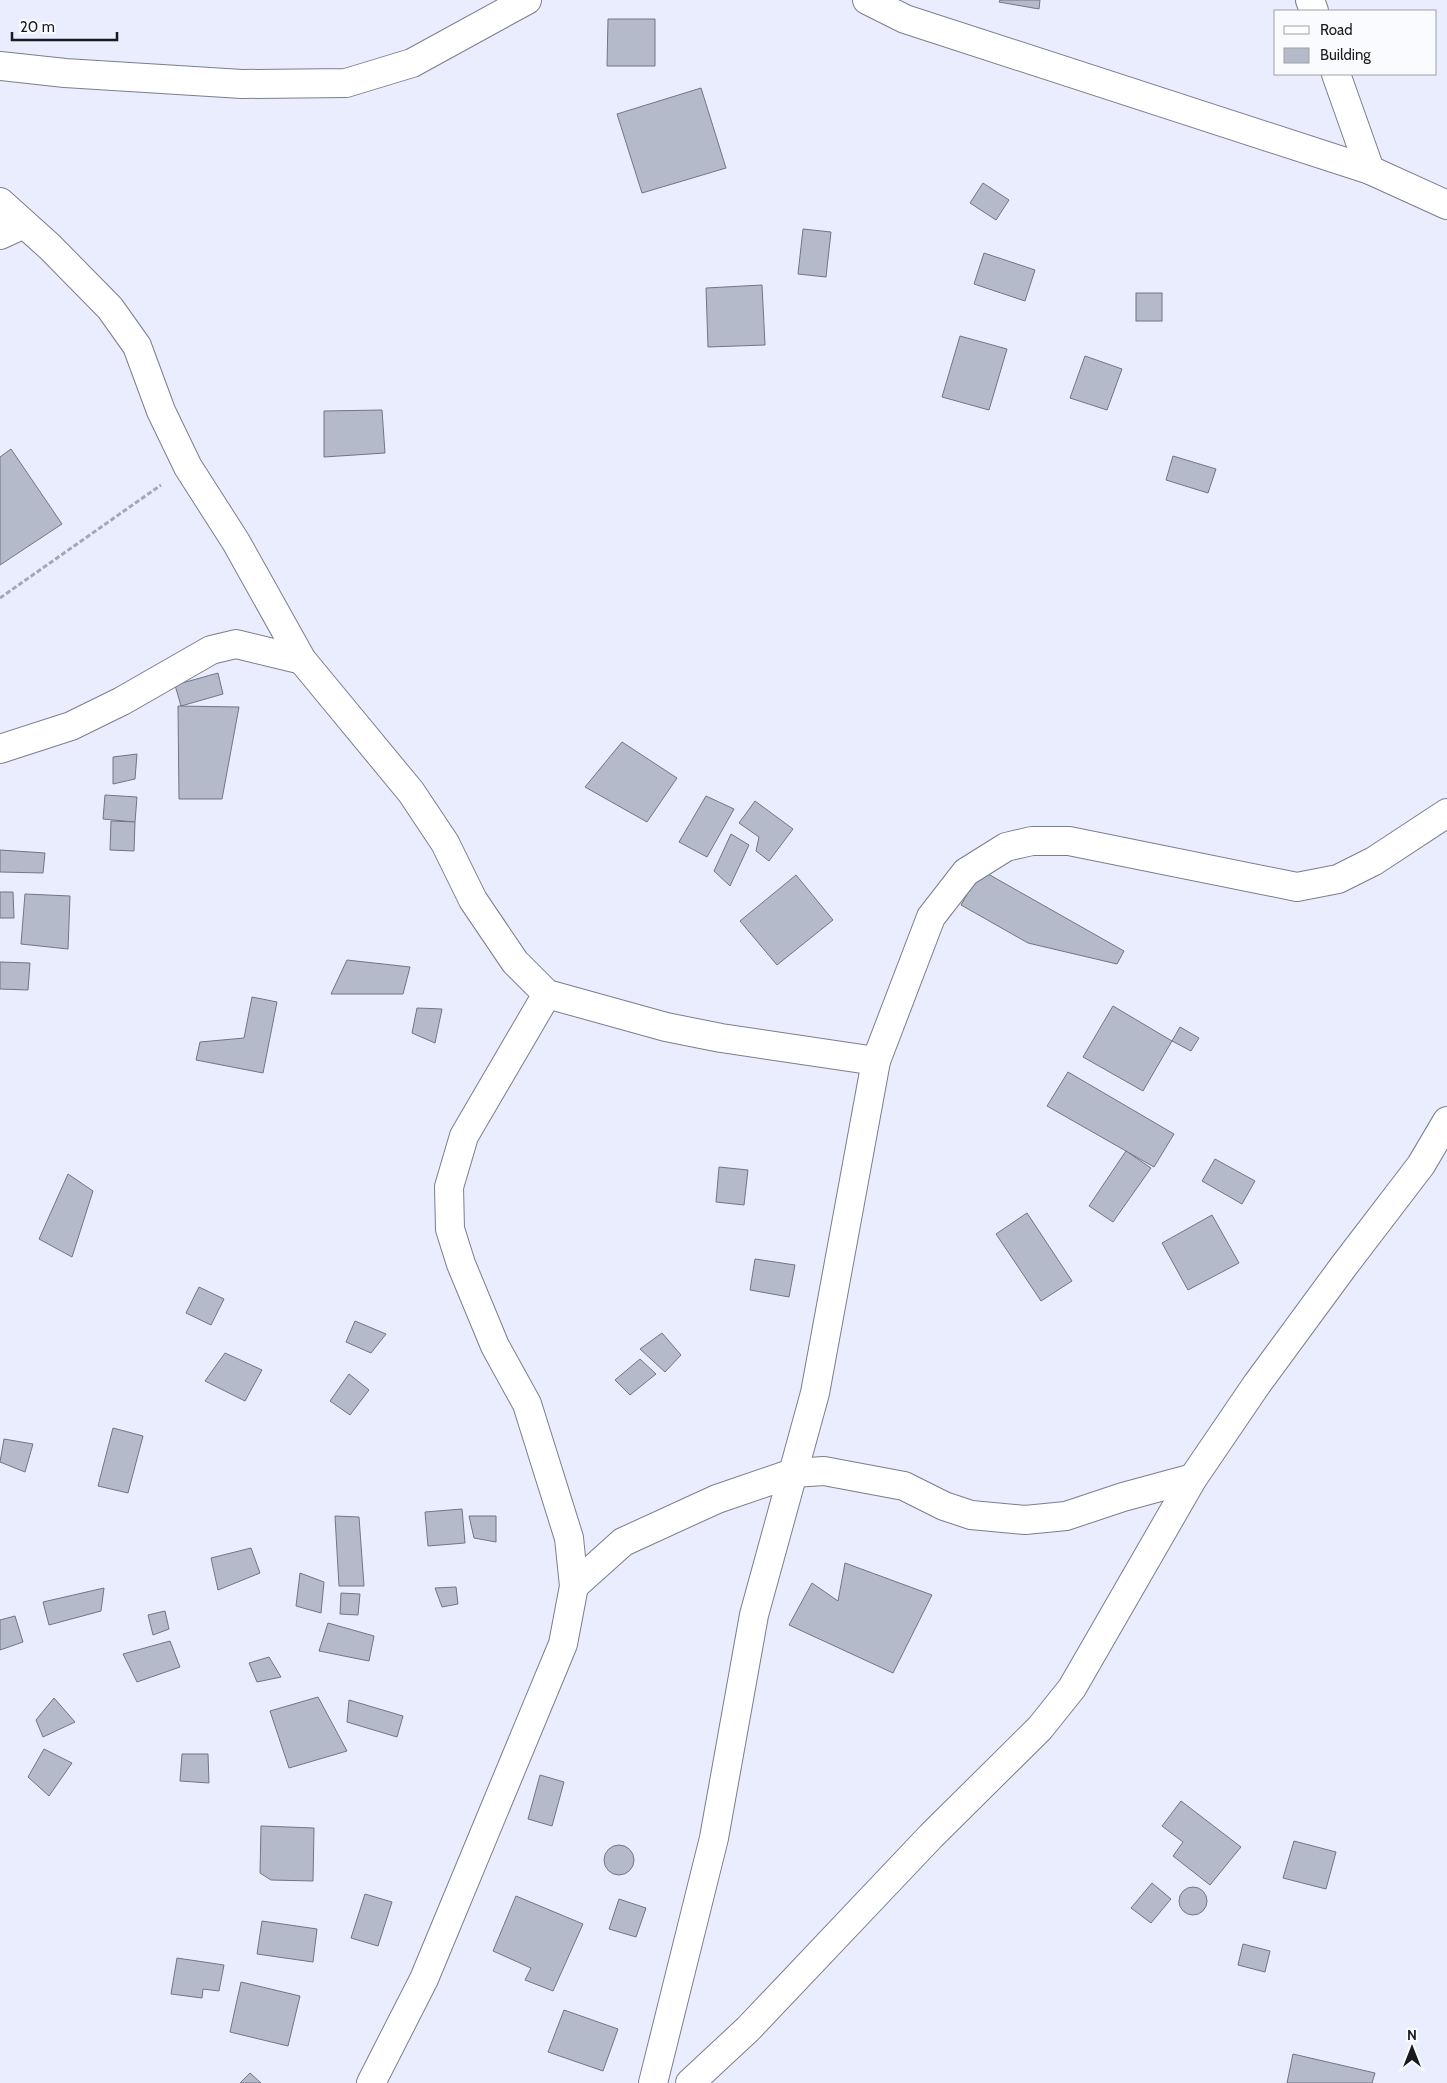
<svg xmlns="http://www.w3.org/2000/svg" width="1447" height="2083" font-family="Cabin,sans-serif">
	<style>
		.building { fill: #b5baca; stroke: #717584 }
		.lines { fill: none; stroke-linecap: round; stroke-linejoin: round }
		.minor-casing { stroke: #7a7e8d; stroke-width: 30 }
		.path { stroke: #a4a8b5; stroke-width: 3; stroke-dasharray: 5 2.5; stroke-linecap: butt }
		.minor { stroke: #fff; stroke-width: 28 }
	</style>
	<rect width="100%" height="100%" fill="#e9edfe"/>
	<g class="building">
		<path d="M1000,0h40l-1,9 -40,-7z"/>
		<path d="M608,19h47v47h-48z"/>
		<path d="M701,88l25,80 -84,25 -25,-79z"/>
		<path d="M983,183l26,17 -13,20 -26,-17z"/>
		<path d="M803,229l28,3 -5,45 -28,-3z"/>
		<path d="M984,253l51,17 -10,31 -51,-17z"/>
		<path d="M762,285l3,60 -57,2 -2,-59z"/>
		<rect x="1136" y="293" width="26" height="28"/>
		<path d="M960,336l47,13 -18,61 -47,-13z"/>
		<path d="M1085,356l37,13 -15,41 -37,-12z"/>
		<path d="M382,410l3,43 -61,4v-46z"/>
		<path d="M11,449l51,75 -62,41v-108z"/>
		<path d="M1173,456l43,13 -8,24 -42,-13z"/>
		<path d="M218,673l5,21 -42,12 -6,-21z"/>
		<path d="M178,706l61,1 -17,92h-43z"/>
		<path d="M622,742l55,36 -30,44 -62,-35z"/>
		<path d="M137,754l-2,25 -22,5v-27z"/>
		<path d="M105,795l32,2 -2,25 -32,-3z"/>
		<path d="M706,796l28,13 -27,48 -28,-15z"/>
		<path d="M755,801l38,28 -24,32 -13,-10 3,-14 -20,-14z"/>
		<path d="M111,821l24,1 -1,29 -24,-1z"/>
		<path d="M731,834l18,11 -19,41 -16,-15z"/>
		<path d="M0,850l45,3 -2,20 -43,-1z"/>
		<path d="M981,870l143,81 -7,13 -89,-21 -67,-38z"/>
		<path d="M796,875l37,45 -56,45 -37,-44z"/>
		<path d="M0,892h13l1,26h-14z"/>
		<path d="M25,894l45,2 -2,53 -47,-5z"/>
		<path d="M347,960l63,7 -7,27h-72z"/>
		<path d="M0,962l30,1 -2,27 -28,-1z"/>
		<path d="M252,997l25,5 -14,71 -67,-13 4,-18 44,-4z"/>
		<path d="M1113,1006l59,35 -29,50 -60,-34z"/>
		<path d="M417,1008l25,1 -7,34 -23,-10z"/>
		<path d="M1180,1027l19,11 -8,13 -19,-10z"/>
		<path d="M1068,1072l106,62 -20,33 -107,-61z"/>
		<path d="M1126,1151l25,17 -38,54 -24,-16z"/>
		<path d="M1215,1159l40,22 -13,23 -40,-23z"/>
		<path d="M719,1167l29,3 -4,35 -28,-3z"/>
		<path d="M68,1174l25,17 -21,66 -33,-18z"/>
		<path d="M1027,1213l45,68 -31,20 -45,-67z"/>
		<path d="M1212,1215l27,48 -51,27 -26,-47z"/>
		<path d="M755,1259l40,6 -6,32 -39,-7z"/>
		<path d="M199,1287l25,12 -13,26 -25,-12z"/>
		<path d="M355,1321l31,13 -15,19 -25,-11z"/>
		<path d="M662,1333l19,22 -16,17 -25,-23z"/>
		<path d="M225,1353l37,17 -17,31 -40,-20z"/>
		<path d="M640,1359l16,15 -26,21 -15,-15z"/>
		<path d="M349,1374l20,16 -19,25 -20,-14z"/>
		<path d="M113,1428l30,8 -15,57 -30,-7z"/>
		<path d="M4,1439l29,5 -8,28 -25,-10z"/>
		<path d="M462,1509l3,34 -37,3 -3,-34z"/>
		<path d="M335,1516l24,1 5,69h-25z"/>
		<path d="M469,1516h27v26l-22,-4z"/>
		<path d="M251,1548l9,25 -42,17 -7,-32z"/>
		<path d="M845,1563l87,32 -39,78 -104,-48 23,-42 26,18z"/>
		<path d="M300,1573l24,9 -3,31 -25,-7z"/>
		<path d="M456,1587l2,17 -16,3 -7,-19z"/>
		<path d="M104,1588l-3,23 -52,14 -6,-23z"/>
		<path d="M341,1593l19,1 -2,21 -18,-1z"/>
		<path d="M165,1611l4,18 -16,6 -5,-20z"/>
		<path d="M15,1616l8,26 -23,8v-30z"/>
		<path d="M328,1623l46,13 -5,25 -50,-10z"/>
		<path d="M170,1641l10,26 -43,15 -14,-28z"/>
		<path d="M269,1657l12,20 -24,5 -8,-19z"/>
		<path d="M318,1697l29,54 -58,17 -19,-57z"/>
		<path d="M54,1698l21,24 -32,15 -7,-17z"/>
		<path d="M349,1700l54,16 -6,21 -50,-15z"/>
		<path d="M44,1749l28,14 -23,33 -21,-19z"/>
		<path d="M182,1754h26l1,29 -29,-2z"/>
		<path d="M540,1775l24,7 -12,44 -24,-7z"/>
		<path d="M1181,1801l60,46 -31,38 -37,-29 10,-14 -21,-16z"/>
		<path d="M261,1826l53,2 -1,53 -42,-1 -11,-7z"/>
		<path d="M1294,1841l42,11 -10,37 -43,-11z"/>
		<circle cx="619" cy="1860" r="15"/>
		<path d="M1152,1883l19,16 -20,24 -20,-15z"/>
		<circle cx="1193" cy="1901" r="14"/>
		<path d="M365,1894l27,8 -14,44 -27,-8z"/>
		<path d="M516,1896l67,28 -30,67 -28,-11 6,-12 -38,-17z"/>
		<path d="M619,1899l27,9 -10,29 -27,-8z"/>
		<path d="M262,1921l55,8 -4,33 -56,-8z"/>
		<path d="M1243,1944l27,7 -5,21 -27,-7z"/>
		<path d="M177,1958l47,7 -5,26 -16,-2 -1,9 -31,-4z"/>
		<path d="M241,1982l59,14 -12,50 -58,-14z"/>
		<path d="M564,2010l54,19 -15,42 -55,-19z"/>
		<path d="M1293,2054l82,19 -3,10h-85z"/>
		<path d="M250,2073l11,10h-21z"/>
	</g>
	<g class="lines">
		<defs>
			<g id="minor">
				<path d="M867,0l38,19 465,151 77,35"/>
				<path d="M1310,0l4,11"/>
				<path d="M0,66l65,7 177,11 104,-1 66,-20 115,-63"/>
				<path d="M1336,74l34,96"/>
				<path d="M0,202l50,45 60,61 27,38 24,65 27,56 48,75 66,118 109,132 34,51 28,57 42,62 32,32 119,33 55,11 155,23"/>
				<path d="M0,235l24,-11"/>
				<path d="M0,749l71,-23 51,-25 89,-51 25,-6 66,16"/>
				<path d="M574,1586l49,-44 94,-43 76,-26 31,-2 80,15 40,20 27,9 54,5 41,-4 57,-19 70,-19"/>
				<path d="M371,2083l53,-104 139,-335 11,-58 -5,-48 -42,-134 -32,-58 -34,-82 -11,-35 -1,-42 15,-51 83,-142"/>
				<path d="M653,2083l61,-245 40,-223 61,-222 61,-332 55,-144 35,-45 40,-25 26,-6h37l228,46 41,-8 36,-18 73,-48"/>
				<path d="M690,2083l58,-54 183,-193 109,-108 32,-40 121,-210 64,-94 86,-117 78,-102 26,-44"/>
			</g>
		</defs>
		<use href="#minor" class="minor-casing"/>
		<path class="path" d="M0,598l161,-113"/>
		<use href="#minor" class="minor"/>
	</g>
	<rect x="1274" y="10" width="162" height="65" fill="#fafbfe" stroke="#a0a1a5"/>
	<rect x="1284" y="26" width="25" height="8" fill="#ffffff" stroke="#a0a1a5"/>
	<text x="1320" y="35" font-size="15" fill="#191b20">Road</text>
	<rect x="1284" y="48" width="25" height="15" fill="#b5baca" stroke="#a0a1a5"/>
	<text x="1320" y="60" font-size="15" fill="#191b20">Building</text>
	<g transform="translate(1412 2048)" stroke="#fafbfe" stroke-width="4" paint-order="stroke">
	<path d="M0-4L9 19L0 12L-9 19Z" fill="#191b20"/>
	<text y="-8" font-size="14" font-weight="bold" text-anchor="middle" fill="#191b20">N</text>
	</g>
	<path d="M12 32v8h105v-8" fill="none" stroke="#191b20" stroke-width="2.5"/>
	<text x="20" y="32" font-size="15" fill="#191b20" stroke="#fafbfe" stroke-width="4" paint-order="stroke">20 m</text>
</svg>
